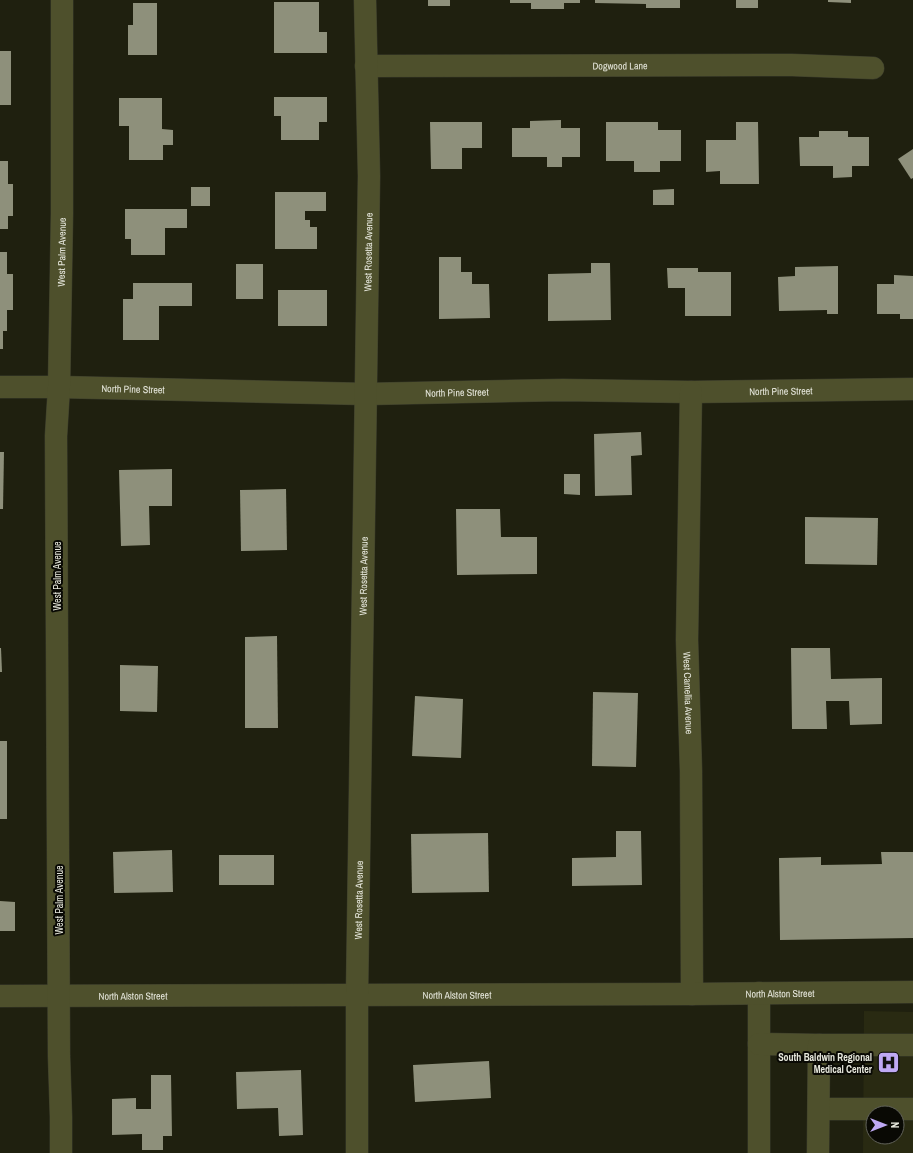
<svg xmlns="http://www.w3.org/2000/svg" width="913" height="1153" font-family="'Archivo Narrow',sans-serif">
	<style>
		.built { fill: #292a12; fill-rule: evenodd }
		.building { fill: #8e907b }
		.lines { fill: none; stroke-linecap: round; stroke-linejoin: round }
		.minor-casing { stroke: #3b3c2c; stroke-width: 23 }
		.minor { stroke: #4e502c; stroke-width: 22 }
		.labels { text-anchor: middle; dominant-baseline: central; stroke-width: 4; stroke-linejoin: round; paint-order: stroke }
		.street-label { font-size: 10px; fill: #e6e7dc; stroke: #090904 }
		.poi-label { font-size: 10px; font-weight: bold; fill: #e6e7dc; stroke: #090904; text-anchor: end }
	</style>
	<rect width="100%" height="100%" fill="#1f200f"/>
	<path class="built" d="M864,1011l49,1v141h-50zM873,1113h24v24h-24z"/>
	<g class="building">
		<rect x="428" y="0" width="22" height="6"/>
		<path d="M510,0h70v3h-16v6h-33v-6h-21z"/>
		<path d="M595,0h85v8h-34v-4l-51,-1z"/>
		<rect x="736" y="0" width="22" height="8"/>
		<path d="M828,0h23v3l-23,-1z"/>
		<path d="M274,2h45v30h8v21h-53z"/>
		<path d="M133,3h24v52h-29v-30h5z"/>
		<rect x="0" y="51" width="11" height="54"/>
		<path d="M274,97h53v25h-8v18h-38v-24h-7z"/>
		<path d="M119,98h43v31l11,1v15h-10v15h-34v-34h-10z"/>
		<path d="M561,120v8h19v29h-18v10h-15v-10h-35v-29h18v-7z"/>
		<path d="M430,122h52v26h-20v21h-31z"/>
		<path d="M606,122h52v8h23v31h-21v11h-26v-11h-28z"/>
		<path d="M736,122h22l1,62h-39v-13l-14,1v-32h30z"/>
		<path d="M819,131h29v6h21v29h-17v11l-19,1v-12h-33l-1,-29h20z"/>
		<path d="M913,149v29l-2,1 -13,-20z"/>
		<path d="M0,161h8v23h5v32h-5v13h-8z"/>
		<rect x="191" y="187" width="19" height="19"/>
		<path d="M674,189v16h-21v-15z"/>
		<path d="M275,192h51v19h-21v9h5v7h7v22h-42z"/>
		<path d="M125,209h62v19h-22v27h-34v-16h-6z"/>
		<path d="M0,252h7v22h6v36h-6v21h-4v18h-3z"/>
		<path d="M439,257h22v15h11v12h17l1,34 -51,1z"/>
		<path d="M591,263h19l1,57 -63,1v-47l43,-1z"/>
		<rect x="236" y="264" width="27" height="35"/>
		<path d="M838,266v48h-11v-4l-48,1 -1,-34 17,-1v-9z"/>
		<path d="M667,268h31v4h33v44h-46v-28h-17z"/>
		<path d="M894,275l19,1v43h-13v-5h-23v-30h17z"/>
		<path d="M133,283h59v23h-33v34h-36v-41h10z"/>
		<rect x="278" y="290" width="49" height="36"/>
		<path d="M641,432l1,23 -11,1 1,39 -37,1 -1,-62z"/>
		<path d="M0,452h4l-1,57h-3z"/>
		<path d="M172,469v37h-23l1,39 -29,1 -2,-76z"/>
		<path d="M564,474h16v21l-16,-1z"/>
		<path d="M286,489l1,61 -46,1 -1,-61z"/>
		<path d="M456,509h44l1,28h36v37l-80,1z"/>
		<path d="M805,517l73,1 -1,47 -72,-1z"/>
		<path d="M277,636l1,92h-33v-91z"/>
		<path d="M0,648h1l1,24h-2z"/>
		<path d="M791,648h39l1,31 51,-1v46l-32,1 -1,-24h-23l1,28h-35z"/>
		<path d="M120,665l38,1 -1,46 -37,-1z"/>
		<path d="M593,692l45,1 -2,74 -44,-1z"/>
		<path d="M415,696l48,3 -2,59 -49,-2z"/>
		<rect x="0" y="741" width="7" height="78"/>
		<path d="M616,831h25l1,54 -70,1v-28l44,-1z"/>
		<path d="M488,833l1,59 -77,1 -1,-59z"/>
		<path d="M172,850l1,42 -59,1 -1,-41z"/>
		<path d="M881,852h32v86l-133,2 -1,-82 42,-1v8l61,-1z"/>
		<rect x="219" y="855" width="55" height="30"/>
		<path d="M0,901l15,1v29h-15z"/>
		<path d="M489,1061l2,37 -76,4 -2,-37z"/>
		<path d="M301,1070l2,65 -24,1 -1,-28 -41,1 -1,-37z"/>
		<path d="M151,1075h20l1,61h-9v14h-21v-16l-30,1v-36l24,-1v11h15z"/>
	</g>
	<g class="lines">
		<defs>
			<g id="minor">
				<path id="s1" d="M366,66l426,-1 81,3"/>
				<path id="s2" d="M0,387h59l307,7 197,-4 128,2 222,-3"/>
				<path id="s3" d="M691,392l-4,248 4,131 1,223"/>
				<path d="M759,993v160"/>
				<path id="s4" d="M0,996l692,-2 221,-2"/>
				<path d="M759,1044l60,1"/>
				<path d="M819,1109h94"/>
				<path id="s5" d="M61,1153v-36l-2,-61 -3,-620 3,-49 3,-174v-213"/>
				<path id="s6" d="M357,1153v-158l12,-819 -4,-176"/>
				<path d="M818,1153l1,-108h94"/>
			</g>
		</defs>
		<use href="#minor" class="minor-casing"/>
		<use href="#minor" class="minor"/>
	</g>
	<defs>
		<symbol id="hospital-square" viewBox="-11 -11 22 22"><rect x="-9" y="-9" width="18" height="18" rx="4" fill="#bfa9f4" stroke="#090904"/><path d="M-5-5h3v3.5h4V-5h3V5h-3V1.5h-4V5h-3Z" fill="#111"/></symbol>
	</defs>
	<g fill-rule="evenodd">
		<use href="#hospital-square" x="876" y="1050" width="25" height="25"/>
	</g>
	<g class="labels">
		<g class="street-label">
			<text stroke="none"><textPath href="#s1" startOffset="254">Dogwood Lane</textPath></text>
			<text stroke="none"><textPath href="#s5" startOffset="901">West Palm Avenue</textPath></text>
			<text stroke="none"><textPath href="#s6" startOffset="901">West Rosetta Avenue</textPath></text>
			<text stroke="none"><textPath href="#s2" startOffset="133">North Pine Street</textPath></text>
			<text stroke="none"><textPath href="#s2" startOffset="781">North Pine Street</textPath></text>
			<text stroke="none"><textPath href="#s2" startOffset="457">North Pine Street</textPath></text>
			<text transform="translate(57 576) rotate(-90)">West Palm Avenue</text>
			<text stroke="none"><textPath href="#s6" startOffset="577">West Rosetta Avenue</textPath></text>
			<text stroke="none"><textPath href="#s3" startOffset="301">West Camellia Avenue</textPath></text>
			<text transform="translate(59 900) rotate(-90)">West Palm Avenue</text>
			<text stroke="none"><textPath href="#s6" startOffset="253">West Rosetta Avenue</textPath></text>
			<text stroke="none"><textPath href="#s4" startOffset="780">North Alston Street</textPath></text>
			<text stroke="none"><textPath href="#s4" startOffset="457">North Alston Street</textPath></text>
			<text stroke="none"><textPath href="#s4" startOffset="133">North Alston Street</textPath></text>
		</g>
		<g class="poi-label">
			<text x="872" y="1057">South Baldwin Regional<tspan x="872" dy="12">Medical Center</tspan></text>
		</g>
	</g>
	<g transform="translate(885 1125) rotate(90)"><circle r="19" fill="#090904" stroke="#61625a"/>
	<path d="M0-3L7 15L0 10L-7 15Z" fill="#bfa9f4"/>
	<text y="-6" font-size="11" font-weight="bold" text-anchor="middle" fill="#e6e7dc">N</text>
	</g>
</svg>
